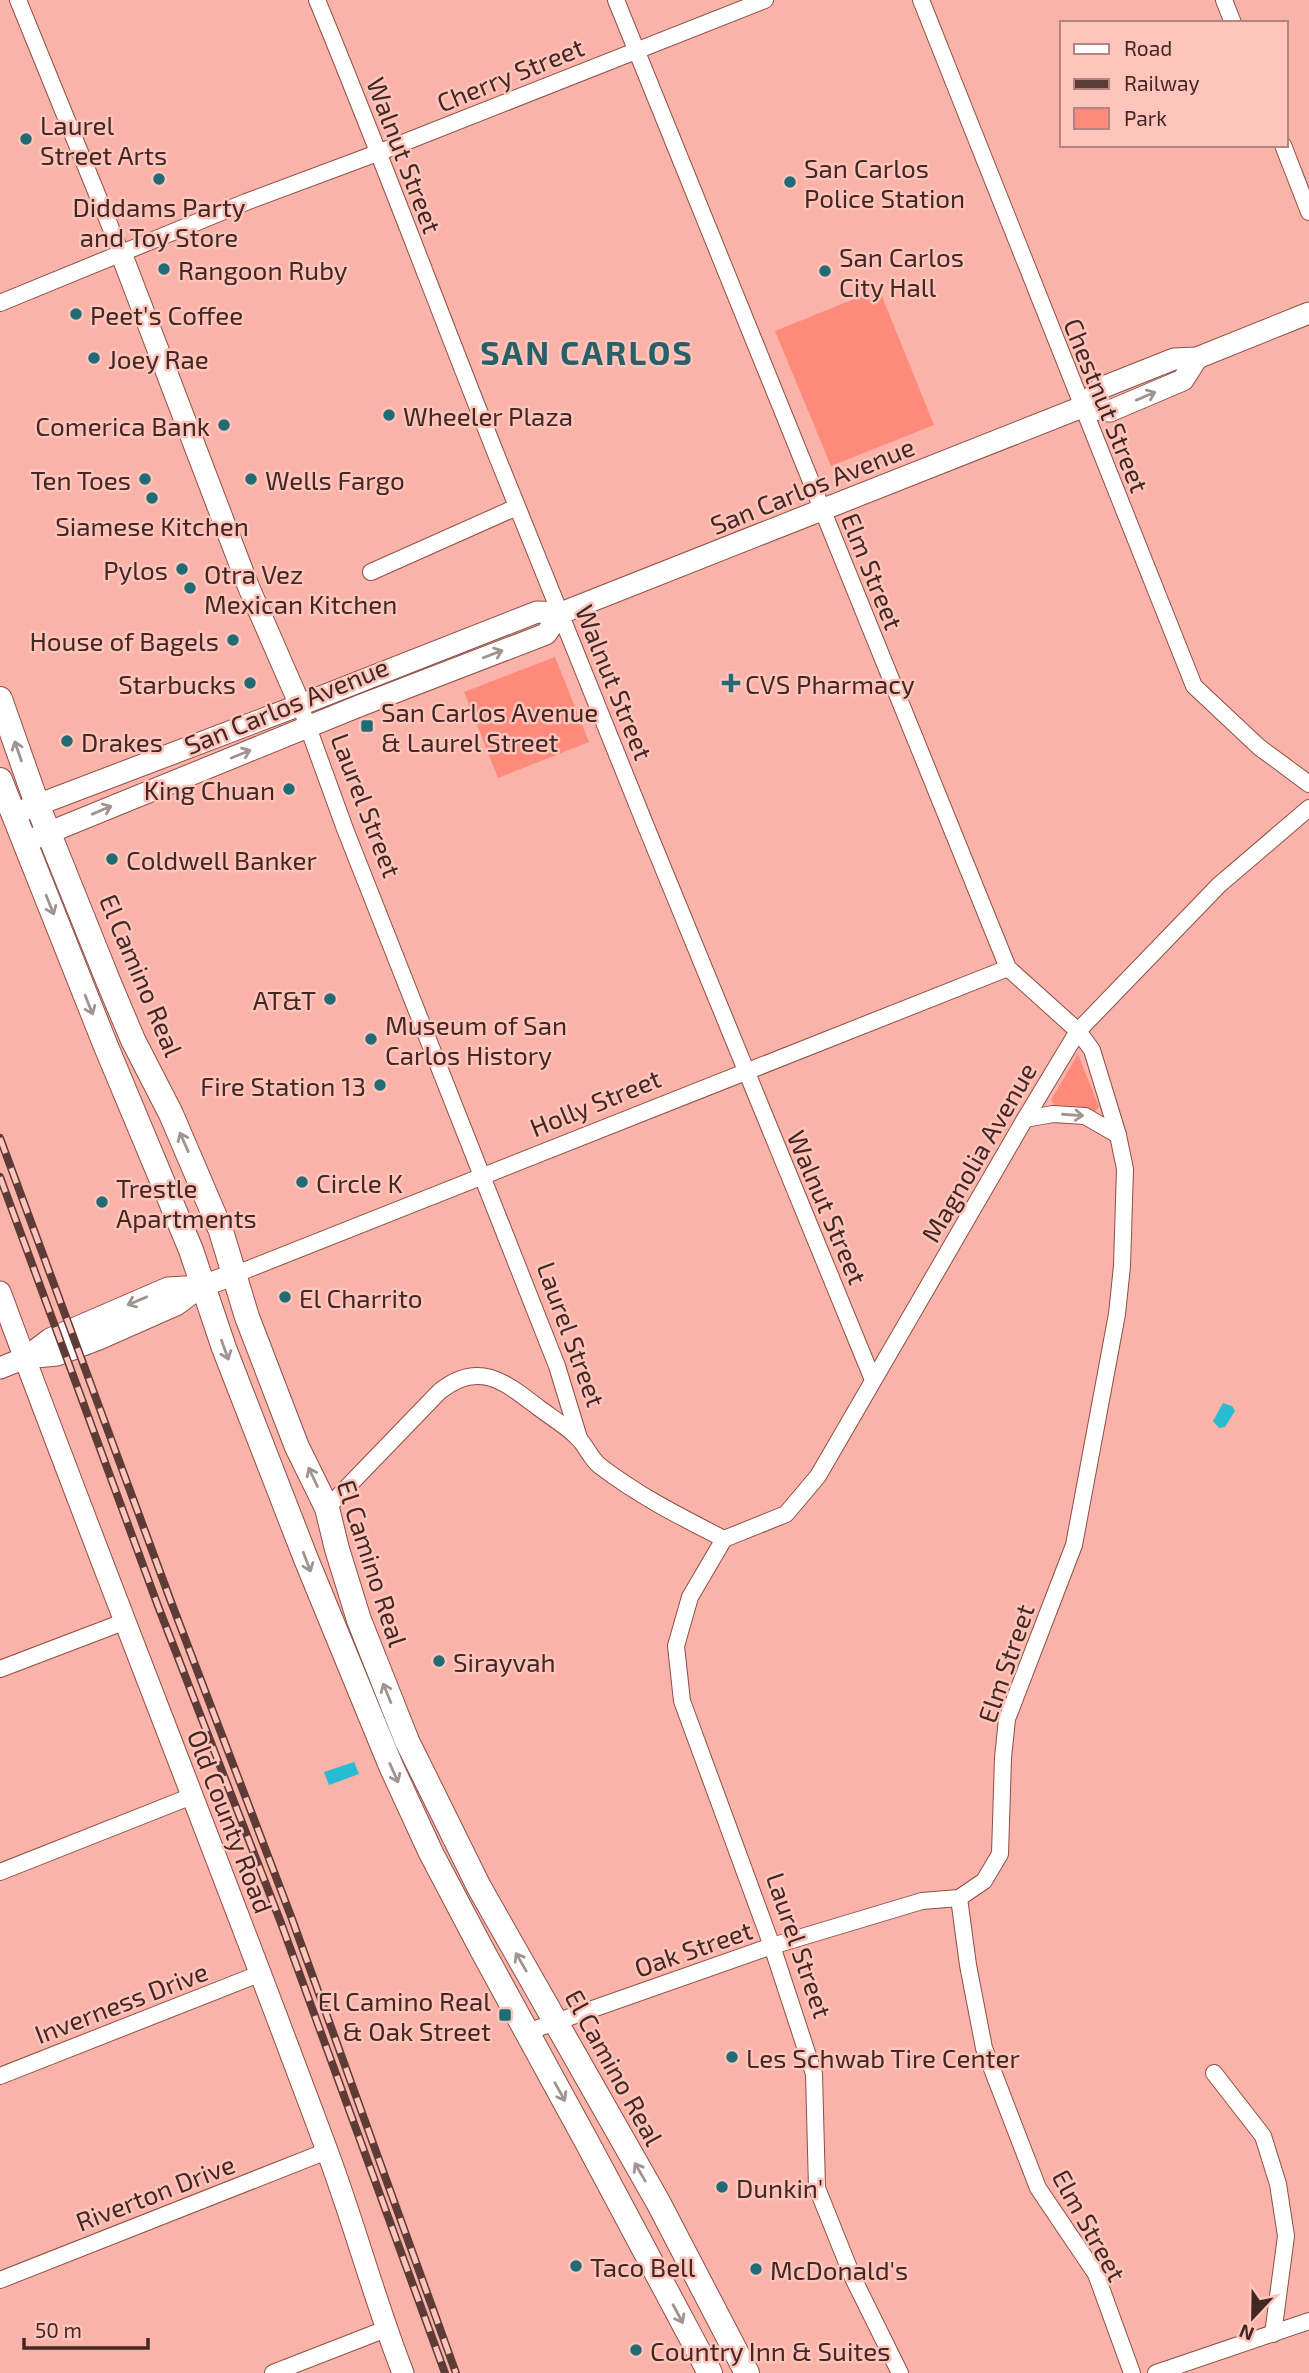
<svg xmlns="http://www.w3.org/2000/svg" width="1309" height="2373" font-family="'Exo 2',sans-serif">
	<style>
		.green { fill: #fd8a7b }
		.water { fill: #27bdd0 }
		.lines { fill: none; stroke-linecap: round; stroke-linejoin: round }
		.street-casing { stroke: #8e4f47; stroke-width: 18 }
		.secondary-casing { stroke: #8e4f47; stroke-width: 23 }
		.primary-casing { stroke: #8e4f47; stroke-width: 26 }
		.street { stroke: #fff; stroke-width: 16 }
		.secondary { stroke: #fff; stroke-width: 21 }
		.primary { stroke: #fff; stroke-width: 24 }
		.rail-casing { stroke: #5d3b36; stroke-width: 8 }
		.rail { stroke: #ffc4bb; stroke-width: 5; stroke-dasharray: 16; stroke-linecap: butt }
		.oneway { stroke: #a19391 }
		.poi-dot { fill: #216b75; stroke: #ffc4bb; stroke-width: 2.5 }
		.labels { text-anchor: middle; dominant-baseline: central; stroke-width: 5; stroke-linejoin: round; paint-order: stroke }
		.street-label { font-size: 26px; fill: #432723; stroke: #ffc4bb }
		.poi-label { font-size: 26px; fill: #432723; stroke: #ffc4bb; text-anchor: start }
		.district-label { font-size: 33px; font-weight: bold; letter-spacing: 2px; fill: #286068; stroke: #ffc4bb }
	</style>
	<rect width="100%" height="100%" fill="#fab3a8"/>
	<g class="green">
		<path d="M879,289l55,136 -103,41 -56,-135z"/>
		<path d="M555,657l34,85 -91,36 -34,-86z"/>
		<path d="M1078,1054l21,53 -4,5 -17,-6 -24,-1 -3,-5z"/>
	</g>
	<g class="water">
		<path d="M1223,1403l9,3 3,5 -10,16 -6,1 -6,-7z"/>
		<path d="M354,1762l5,12 -30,11 -5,-13z"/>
	</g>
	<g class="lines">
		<defs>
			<g id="street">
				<path d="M18,0l103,253"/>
				<path d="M317,0c63,152 120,306 181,459 123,308 248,614 375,921"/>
				<path d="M616,0l392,968 70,63 14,19 26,85 7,34 -3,97 -5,48 -43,231 -67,174 -4,39 -3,96 -16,27 -25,17 9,67 16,83 54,140 58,86 36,99"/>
				<path d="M921,0l273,686 65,61 50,37"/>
				<path d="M1224,0l9,23"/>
				<path d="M1283,145l26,67"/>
				<path d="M0,303l246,-101 134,-50 385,-152"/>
				<path d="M371,572l146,-65"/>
				<path d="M300,705l45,124 212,537 22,72"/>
				<path d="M1025,1119l28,-5 32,2 33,19"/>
				<path d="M236,1274l772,-306"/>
				<path d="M327,1508l113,-117c39,-31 65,-9 99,17 12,9 27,18 38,29 9,8 13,21 23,29 39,30 81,51 124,73"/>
				<path d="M724,1539l62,-25 32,-38 207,-357 53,-88 141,-146 90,-77"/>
				<path d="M724,1539l-34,58 -14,49 6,55 90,245 42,128 3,114 36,90 47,95"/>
				<path d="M0,1669l126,-48"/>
				<path d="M0,1872l192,-76"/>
				<path d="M527,2032l245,-86 150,-45 37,-3"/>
				<path d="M1214,2073l49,63 15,48 8,52 -13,98"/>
				<path d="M0,2076l259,-102"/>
				<path d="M0,2280l327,-129"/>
				<path d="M273,2373l113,-44"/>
				<path d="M1156,2373l153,-52"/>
			</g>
			<g id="secondary">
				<path d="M121,253l128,335 51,117"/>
				<path d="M1082,407l28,4 73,-31 14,-22"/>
				<path d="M24,810l276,-105 237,-93 24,1 521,-206 19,-19 73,-29 23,-1 112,-45"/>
				<path d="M33,839l326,-133 187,-72 15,-21"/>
				<path d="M0,1292c106,286 220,570 326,856 28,74 48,151 77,225"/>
				<path d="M25,1358l25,-19 118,-51 34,-2 34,-12"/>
				<path d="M0,1368l25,-10 32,-3 42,-16 77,-34 26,-19"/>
			</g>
			<g id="primary">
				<path d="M0,699l37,105 72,179 24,57 38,74 50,117 26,86 50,130 30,61 10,41 22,71 48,121 72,146 179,315 89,171"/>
				<path d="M0,780l105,264 86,206 33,98 82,211 85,207 40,87 50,95 107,196 122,229"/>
			</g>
		</defs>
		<use href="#street" class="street-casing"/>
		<use href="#secondary" class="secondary-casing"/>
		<use href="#primary" class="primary-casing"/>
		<use href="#street" class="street"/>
		<use href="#secondary" class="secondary"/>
		<use href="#primary" class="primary"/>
		<defs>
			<g id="rail">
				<path d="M0,1138l170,461 122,320 164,454"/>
				<path d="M0,1177l158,429 123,317 164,450"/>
			</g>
		</defs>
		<use href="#rail" class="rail-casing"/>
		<use href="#rail" class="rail"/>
	</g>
	<defs><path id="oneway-shaft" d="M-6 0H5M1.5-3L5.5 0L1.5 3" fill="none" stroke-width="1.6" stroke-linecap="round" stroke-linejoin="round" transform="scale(1.75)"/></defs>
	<g class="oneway">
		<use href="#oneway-shaft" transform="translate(1146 396) rotate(-23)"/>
		<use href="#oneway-shaft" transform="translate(493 654) rotate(-21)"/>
		<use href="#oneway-shaft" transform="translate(18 751) rotate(-109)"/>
		<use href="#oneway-shaft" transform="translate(241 754) rotate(-22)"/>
		<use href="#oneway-shaft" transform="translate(102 810) rotate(-23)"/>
		<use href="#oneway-shaft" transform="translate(50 905) rotate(68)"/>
		<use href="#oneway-shaft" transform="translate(89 1005) rotate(68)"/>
		<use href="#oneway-shaft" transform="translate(1073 1115) rotate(4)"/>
		<use href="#oneway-shaft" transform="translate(184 1142) rotate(-114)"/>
		<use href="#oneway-shaft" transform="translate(137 1301) rotate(157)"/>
		<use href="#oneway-shaft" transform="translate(225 1350) rotate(70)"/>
		<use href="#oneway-shaft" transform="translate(313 1477) rotate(-115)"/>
		<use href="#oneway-shaft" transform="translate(307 1562) rotate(69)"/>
		<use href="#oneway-shaft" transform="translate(387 1693) rotate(-112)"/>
		<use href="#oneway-shaft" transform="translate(394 1773) rotate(66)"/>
		<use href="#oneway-shaft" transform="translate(521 1962) rotate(-120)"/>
		<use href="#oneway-shaft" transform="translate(560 2092) rotate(61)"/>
		<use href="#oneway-shaft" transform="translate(640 2172) rotate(-120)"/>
		<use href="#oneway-shaft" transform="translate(678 2314) rotate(62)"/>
	</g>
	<g class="poi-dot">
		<circle cx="26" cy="139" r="7"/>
		<circle cx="159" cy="179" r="7"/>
		<circle cx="790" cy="182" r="7"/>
		<circle cx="164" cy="269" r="7"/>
		<circle cx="825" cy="271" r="7"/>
		<circle cx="76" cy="314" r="7"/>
		<circle cx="94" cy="358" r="7"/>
		<circle cx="389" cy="415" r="7"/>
		<circle cx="224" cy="425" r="7"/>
		<circle cx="145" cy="479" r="7"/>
		<circle cx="251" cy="479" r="7"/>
		<circle cx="152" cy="498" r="7"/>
		<circle cx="182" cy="569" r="7"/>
		<circle cx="190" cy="588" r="7"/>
		<circle cx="233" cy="640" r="7"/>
		<circle cx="250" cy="683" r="7"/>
		<path d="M727.5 672.5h7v7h7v7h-7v7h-7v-7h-7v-7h7z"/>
		<rect x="360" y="719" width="14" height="14" rx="3.5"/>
		<circle cx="67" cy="741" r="7"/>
		<circle cx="289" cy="789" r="7"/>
		<circle cx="112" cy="859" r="7"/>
		<circle cx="330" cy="999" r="7"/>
		<circle cx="371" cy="1039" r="7"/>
		<circle cx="380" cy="1085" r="7"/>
		<circle cx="302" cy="1182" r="7"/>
		<circle cx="102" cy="1202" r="7"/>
		<circle cx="285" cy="1297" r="7"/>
		<circle cx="439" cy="1661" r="7"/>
		<rect x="498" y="2008" width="14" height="14" rx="3.5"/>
		<circle cx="732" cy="2057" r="7"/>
		<circle cx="722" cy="2187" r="7"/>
		<circle cx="576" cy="2266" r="7"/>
		<circle cx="756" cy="2269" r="7"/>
		<circle cx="636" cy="2350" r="7"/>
	</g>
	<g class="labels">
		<g class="street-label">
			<text transform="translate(510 74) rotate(-22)">Cherry Street</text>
			<text transform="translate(405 155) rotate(69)">Walnut Street</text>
			<text transform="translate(1107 405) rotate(68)">Chestnut Street</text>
			<text transform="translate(812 485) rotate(-22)">San Carlos Avenue</text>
			<text transform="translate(873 571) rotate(68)">Elm Street</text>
			<text transform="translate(615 682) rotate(68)">Walnut Street</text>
			<text transform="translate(286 705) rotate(-22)">San Carlos Avenue</text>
			<text transform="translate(367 805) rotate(69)">Laurel Street</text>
			<text transform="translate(142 975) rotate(67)">El Camino Real</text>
			<text transform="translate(595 1102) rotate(-22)">Holly Street</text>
			<text transform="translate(978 1152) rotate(-60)">Magnolia Avenue</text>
			<text transform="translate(828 1207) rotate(67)">Walnut Street</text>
			<text transform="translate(572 1334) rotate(70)">Laurel Street</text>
			<text transform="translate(373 1563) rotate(72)">El Camino Real</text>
			<text transform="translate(1005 1663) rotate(-71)">Elm Street</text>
			<text transform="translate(231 1821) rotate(69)">Old County Road</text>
			<text transform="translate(800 1945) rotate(71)">Laurel Street</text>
			<text transform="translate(693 1948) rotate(-19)">Oak Street</text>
			<text transform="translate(121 2002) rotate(-21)">Inverness Drive</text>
			<text transform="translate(615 2067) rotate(61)">El Camino Real</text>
			<text transform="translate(155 2192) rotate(-21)">Riverton Drive</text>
			<text transform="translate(1090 2225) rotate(61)">Elm Street</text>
		</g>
		<g class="poi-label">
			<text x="40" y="124">Laurel<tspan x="40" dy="30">Street Arts</tspan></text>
			<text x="804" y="167">San Carlos<tspan x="804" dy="30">Police Station</tspan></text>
			<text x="159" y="206" text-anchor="middle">Diddams Party<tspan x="159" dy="30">and Toy Store</tspan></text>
			<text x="839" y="256">San Carlos<tspan x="839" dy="30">City Hall</tspan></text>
			<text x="178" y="269">Rangoon Ruby</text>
			<text x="90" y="314">Peet's Coffee</text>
			<text x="108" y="358">Joey Rae</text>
			<text x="403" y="415">Wheeler Plaza</text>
			<text x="210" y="425" text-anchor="end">Comerica Bank</text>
			<text x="131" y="479" text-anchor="end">Ten Toes</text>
			<text x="265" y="479">Wells Fargo</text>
			<text x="152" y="525" text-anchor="middle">Siamese Kitchen</text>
			<text x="168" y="569" text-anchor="end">Pylos</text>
			<text x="204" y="573">Otra Vez<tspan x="204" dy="30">Mexican Kitchen</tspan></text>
			<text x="219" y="640" text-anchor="end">House of Bagels</text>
			<text x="236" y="683" text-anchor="end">Starbucks</text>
			<text x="745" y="683">CVS Pharmacy</text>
			<text x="381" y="711">San Carlos Avenue<tspan x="381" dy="30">&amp; Laurel Street</tspan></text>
			<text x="81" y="741">Drakes</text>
			<text x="275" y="789" text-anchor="end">King Chuan</text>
			<text x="126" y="859">Coldwell Banker</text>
			<text x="316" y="999" text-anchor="end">AT&amp;T</text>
			<text x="385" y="1024">Museum of San<tspan x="385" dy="30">Carlos History</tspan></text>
			<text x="366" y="1085" text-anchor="end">Fire Station 13</text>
			<text x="316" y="1182">Circle K</text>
			<text x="116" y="1187">Trestle<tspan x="116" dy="30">Apartments</tspan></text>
			<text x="299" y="1297">El Charrito</text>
			<text x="453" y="1661">Sirayvah</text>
			<text x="491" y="2000" text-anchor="end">El Camino Real<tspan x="491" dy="30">&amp; Oak Street</tspan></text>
			<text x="746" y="2057">Les Schwab Tire Center</text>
			<text x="736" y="2187">Dunkin'</text>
			<text x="590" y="2266">Taco Bell</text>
			<text x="770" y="2269">McDonald's</text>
			<text x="650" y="2350">Country Inn &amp; Suites</text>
		</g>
		<g class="district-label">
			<text x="587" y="352">SAN CARLOS</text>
		</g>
	</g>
	<rect x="1060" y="21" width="228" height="126" fill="#ffc4bb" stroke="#b4857e" stroke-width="2"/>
	<rect x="1074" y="44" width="35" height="10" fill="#ffffff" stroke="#b4857e" stroke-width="2"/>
	<text x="1124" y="56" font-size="21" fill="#432723">Road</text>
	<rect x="1074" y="79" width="35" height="10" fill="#5d3b36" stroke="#b4857e" stroke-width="2"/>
	<text x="1124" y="91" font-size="21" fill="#432723">Railway</text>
	<rect x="1074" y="108" width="35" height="21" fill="#fd8a7b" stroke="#b4857e" stroke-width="2"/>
	<text x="1124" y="126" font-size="21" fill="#432723">Park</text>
	<g transform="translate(1253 2317) rotate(202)" stroke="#ffc4bb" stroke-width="5" paint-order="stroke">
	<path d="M0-5L12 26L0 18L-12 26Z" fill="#432723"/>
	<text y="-10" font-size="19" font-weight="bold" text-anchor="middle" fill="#432723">N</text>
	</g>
	<path d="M24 2338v10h124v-10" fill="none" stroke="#432723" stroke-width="3.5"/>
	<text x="35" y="2338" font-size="21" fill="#432723" stroke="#ffc4bb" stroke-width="5" paint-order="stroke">50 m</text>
</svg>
